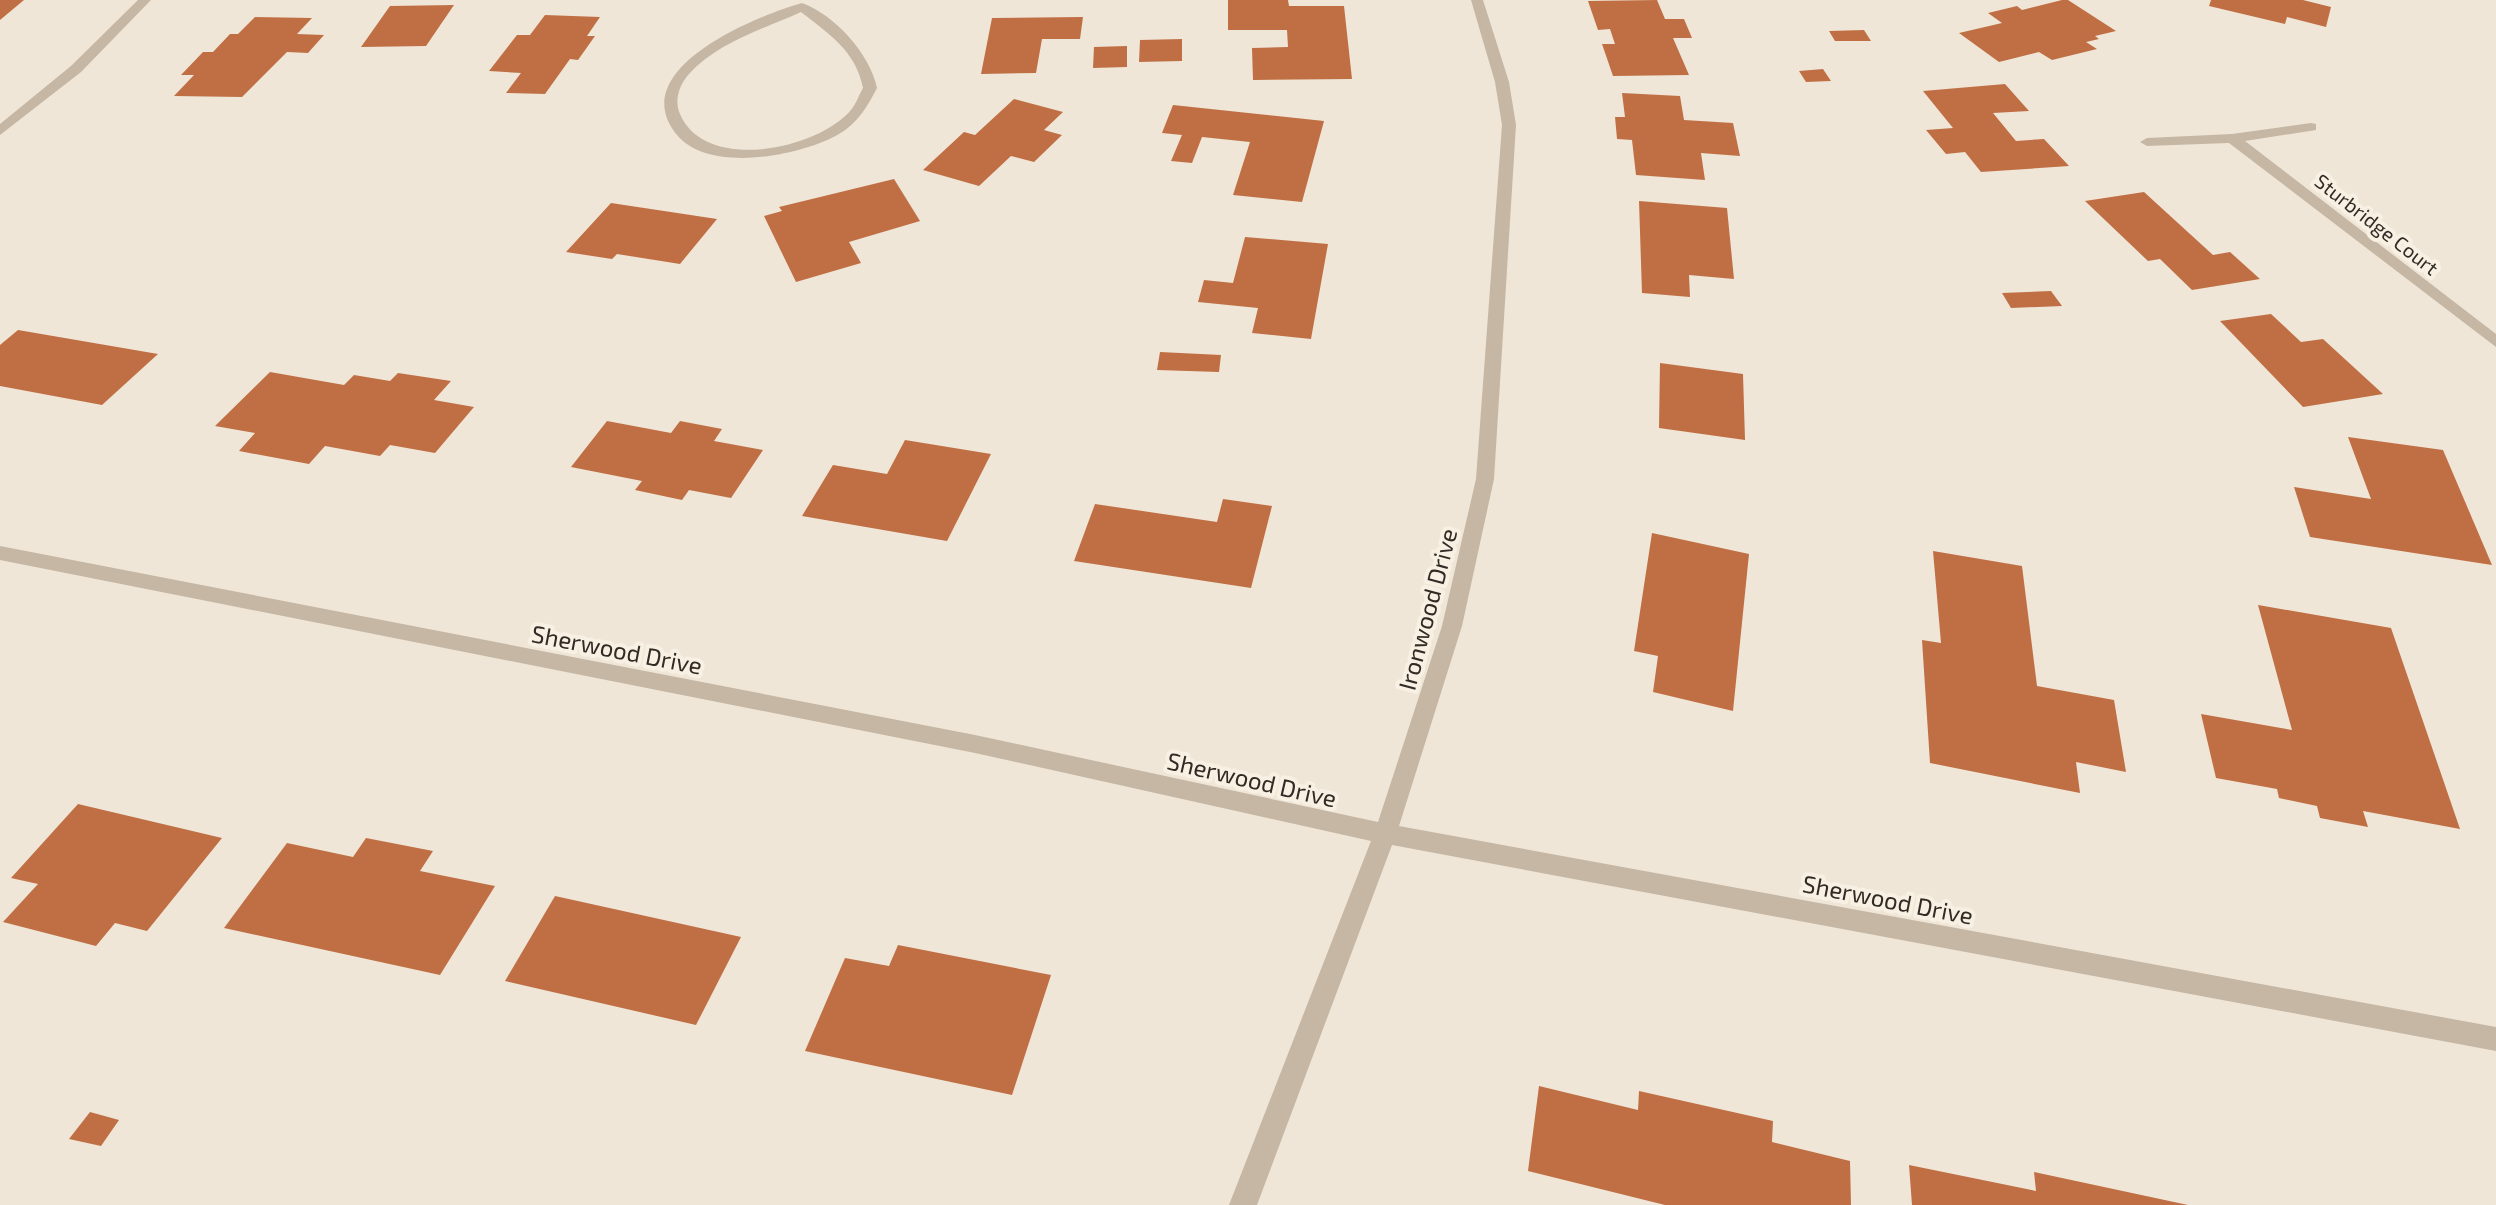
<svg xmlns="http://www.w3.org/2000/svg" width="2496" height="1205" font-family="'Exo 2',sans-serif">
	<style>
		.building { fill: #c06f44 }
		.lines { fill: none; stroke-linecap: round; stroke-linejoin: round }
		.street { fill: #c6b7a4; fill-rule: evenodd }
		.labels { text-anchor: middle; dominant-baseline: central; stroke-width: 8; stroke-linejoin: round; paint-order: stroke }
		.far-street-label { font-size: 20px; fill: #322b25; stroke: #f7f0e3 }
		.street-label { font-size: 24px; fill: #322b25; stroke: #f7f0e3 }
	</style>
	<rect width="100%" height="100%" fill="#efe6d7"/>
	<g class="building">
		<path d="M0,0h24l-24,20z"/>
		<path d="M1228,0h60l1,6h55l8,73 -99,1 -1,-32 36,-1 -1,-17h-59z"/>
		<path d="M1657,0l8,19h19l8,19h-19l16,37 -76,1 -11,-32h13l-5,-15 -12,1 -10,-29z"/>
		<path d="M2062,0h6l48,31 -21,5 4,3 -13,3 11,7 -45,11 -13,-8 -40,10 -40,-29 43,-10 -14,-10 29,-7 5,4z"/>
		<path d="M2211,0h92l28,7 -5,20 -39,-10 -2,7 -76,-18z"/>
		<path d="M454,5l-28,41 -65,1 29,-41z"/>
		<path d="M545,15l55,2 -13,19h8l-17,24 -8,-1 -25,35 -39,-1 15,-20 -32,-2 28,-36h13z"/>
		<path d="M255,17l57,1 -15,16 27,1 -16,18 -21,-1 -45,45 -68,-1 20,-21h-13l22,-23h10l17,-18h8z"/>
		<path d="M1083,17l-3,22h-38l-6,34 -55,1 11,-56z"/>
		<path d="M1864,30l7,11h-36l-6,-10z"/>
		<path d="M1182,39v22l-43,1 1,-22z"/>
		<path d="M1127,46v21l-34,1 1,-21z"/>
		<path d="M1823,69l8,12 -25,1 -7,-11z"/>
		<path d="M2005,84l24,27 -36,2 23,28 28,-2 25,27 -88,6 -16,-20 -19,2 -20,-24 27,-2 -30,-37z"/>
		<path d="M1622,93l58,3 4,24 49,3 7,33 -39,-3 4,27 -69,-5 -4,-35 -15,-1 -2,-22h10z"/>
		<path d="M1014,99l49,13 -19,18 18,5 -28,27 -23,-6 -32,30 -56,-16 41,-38 11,3z"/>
		<path d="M1173,105l151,16 -22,81 -69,-7 17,-53 -48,-5 -10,26 -21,-2 11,-26 -20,-2z"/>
		<path d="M894,179l26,42 -71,21 12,21 -65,19 -32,-66 18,-5 -3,-4z"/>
		<path d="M2144,192l69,63 17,-3 30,27 -68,11 -32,-31 -12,2 -63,-60z"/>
		<path d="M1639,201l88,7 7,71 -45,-4 1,22 -48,-4z"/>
		<path d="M611,203l106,16 -37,45 -63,-10 -5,5 -46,-7z"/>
		<path d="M1245,237l83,7 -17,95 -59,-6 6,-25 -60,-6 6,-22 29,3z"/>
		<path d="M2051,291l11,15 -51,2 -9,-15z"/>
		<path d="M2271,314l30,28 22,-3 60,55 -80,13 -83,-86z"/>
		<path d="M18,330l140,24 -56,51 -102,-19v-41z"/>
		<path d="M1160,352l61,3 -2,17 -62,-2z"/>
		<path d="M1660,363l83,11 2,66 -86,-12z"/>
		<path d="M270,372l74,13 10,-10 36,6 8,-8 53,8 -17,19 40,7 -39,46 -45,-8 -10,11 -55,-10 -16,18 -70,-13 16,-18 -40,-7z"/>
		<path d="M607,421l64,12 9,-12 42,8 -8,12 49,9 -32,48 -42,-8 -7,10 -47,-10 7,-9 -71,-14z"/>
		<path d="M2348,437l95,13 49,115 -182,-28 -16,-50 77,12z"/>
		<path d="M905,440l86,14 -44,87 -145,-25 31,-51 54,9z"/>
		<path d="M1223,499l49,7 -21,82 -177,-27 21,-57 122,18z"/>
		<path d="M1652,533l97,21 -16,157 -80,-19 5,-36 -24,-5z"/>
		<path d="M1933,551l89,15 15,120 77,14 12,72 -50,-10 4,31 -150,-30 -8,-123 19,3z"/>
		<path d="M2258,605l133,23 69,201 -97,-18 5,16 -48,-9 -3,-12 -38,-8 -2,-9 -61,-11 -15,-64 91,16z"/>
		<path d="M78,804l144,34 -75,93 -32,-8 -19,23 -93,-24 35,-38 -27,-6z"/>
		<path d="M366,838l67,13 -13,20 75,15 -55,89 -216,-47 63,-85 66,14z"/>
		<path d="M555,896l186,41 -45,88 -191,-44z"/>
		<path d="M898,945l153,30 -39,120 -207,-44 40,-93 44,8z"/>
		<path d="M1539,1086l99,24 1,-19 134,30 -1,21 78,19 1,44h-186l-137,-34z"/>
		<path d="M90,1112l29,8 -18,26 -32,-7z"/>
		<path d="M1909,1165l127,26 -2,-19 154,33h-276z"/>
	</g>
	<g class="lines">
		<g class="street">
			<path d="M138,0h13l-70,72 -81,63v-11l71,-58z"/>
			<path d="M1471,0h12l26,82 7,43 -22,354 -32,147 -63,200 1097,201v24l-1104,-206 -135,360h-28l142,-364 -396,-88 -975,-193v-14l975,189 403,87 64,-196 34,-147 26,-354 -7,-43z"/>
			<path d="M802,3c33,12 68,51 75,85 -10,19 -19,35 -38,46 -38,22 -130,40 -162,1 -54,-65 79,-119 125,-132zM801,12c28,22 55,39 62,76 -4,7 -7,16 -12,22 -34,40 -146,63 -171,4 -6,-13 -1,-29 9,-40 28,-31 74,-45 112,-62z"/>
			<path d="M2311,123l5,1v6l-71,11 251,193v13l-267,-204 -82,3 -7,-4 7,-4 85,-4z"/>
		</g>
	</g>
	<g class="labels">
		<g class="far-street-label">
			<text transform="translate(2377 224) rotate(38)">Sturbridge Court</text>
		</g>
		<g class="street-label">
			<text transform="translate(1427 609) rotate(-75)">Ironwood Drive</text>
			<text transform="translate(617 649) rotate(11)">Sherwood Drive</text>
			<text transform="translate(1252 779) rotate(13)">Sherwood Drive</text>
			<text transform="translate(1888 899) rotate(11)">Sherwood Drive</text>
		</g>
	</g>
</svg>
